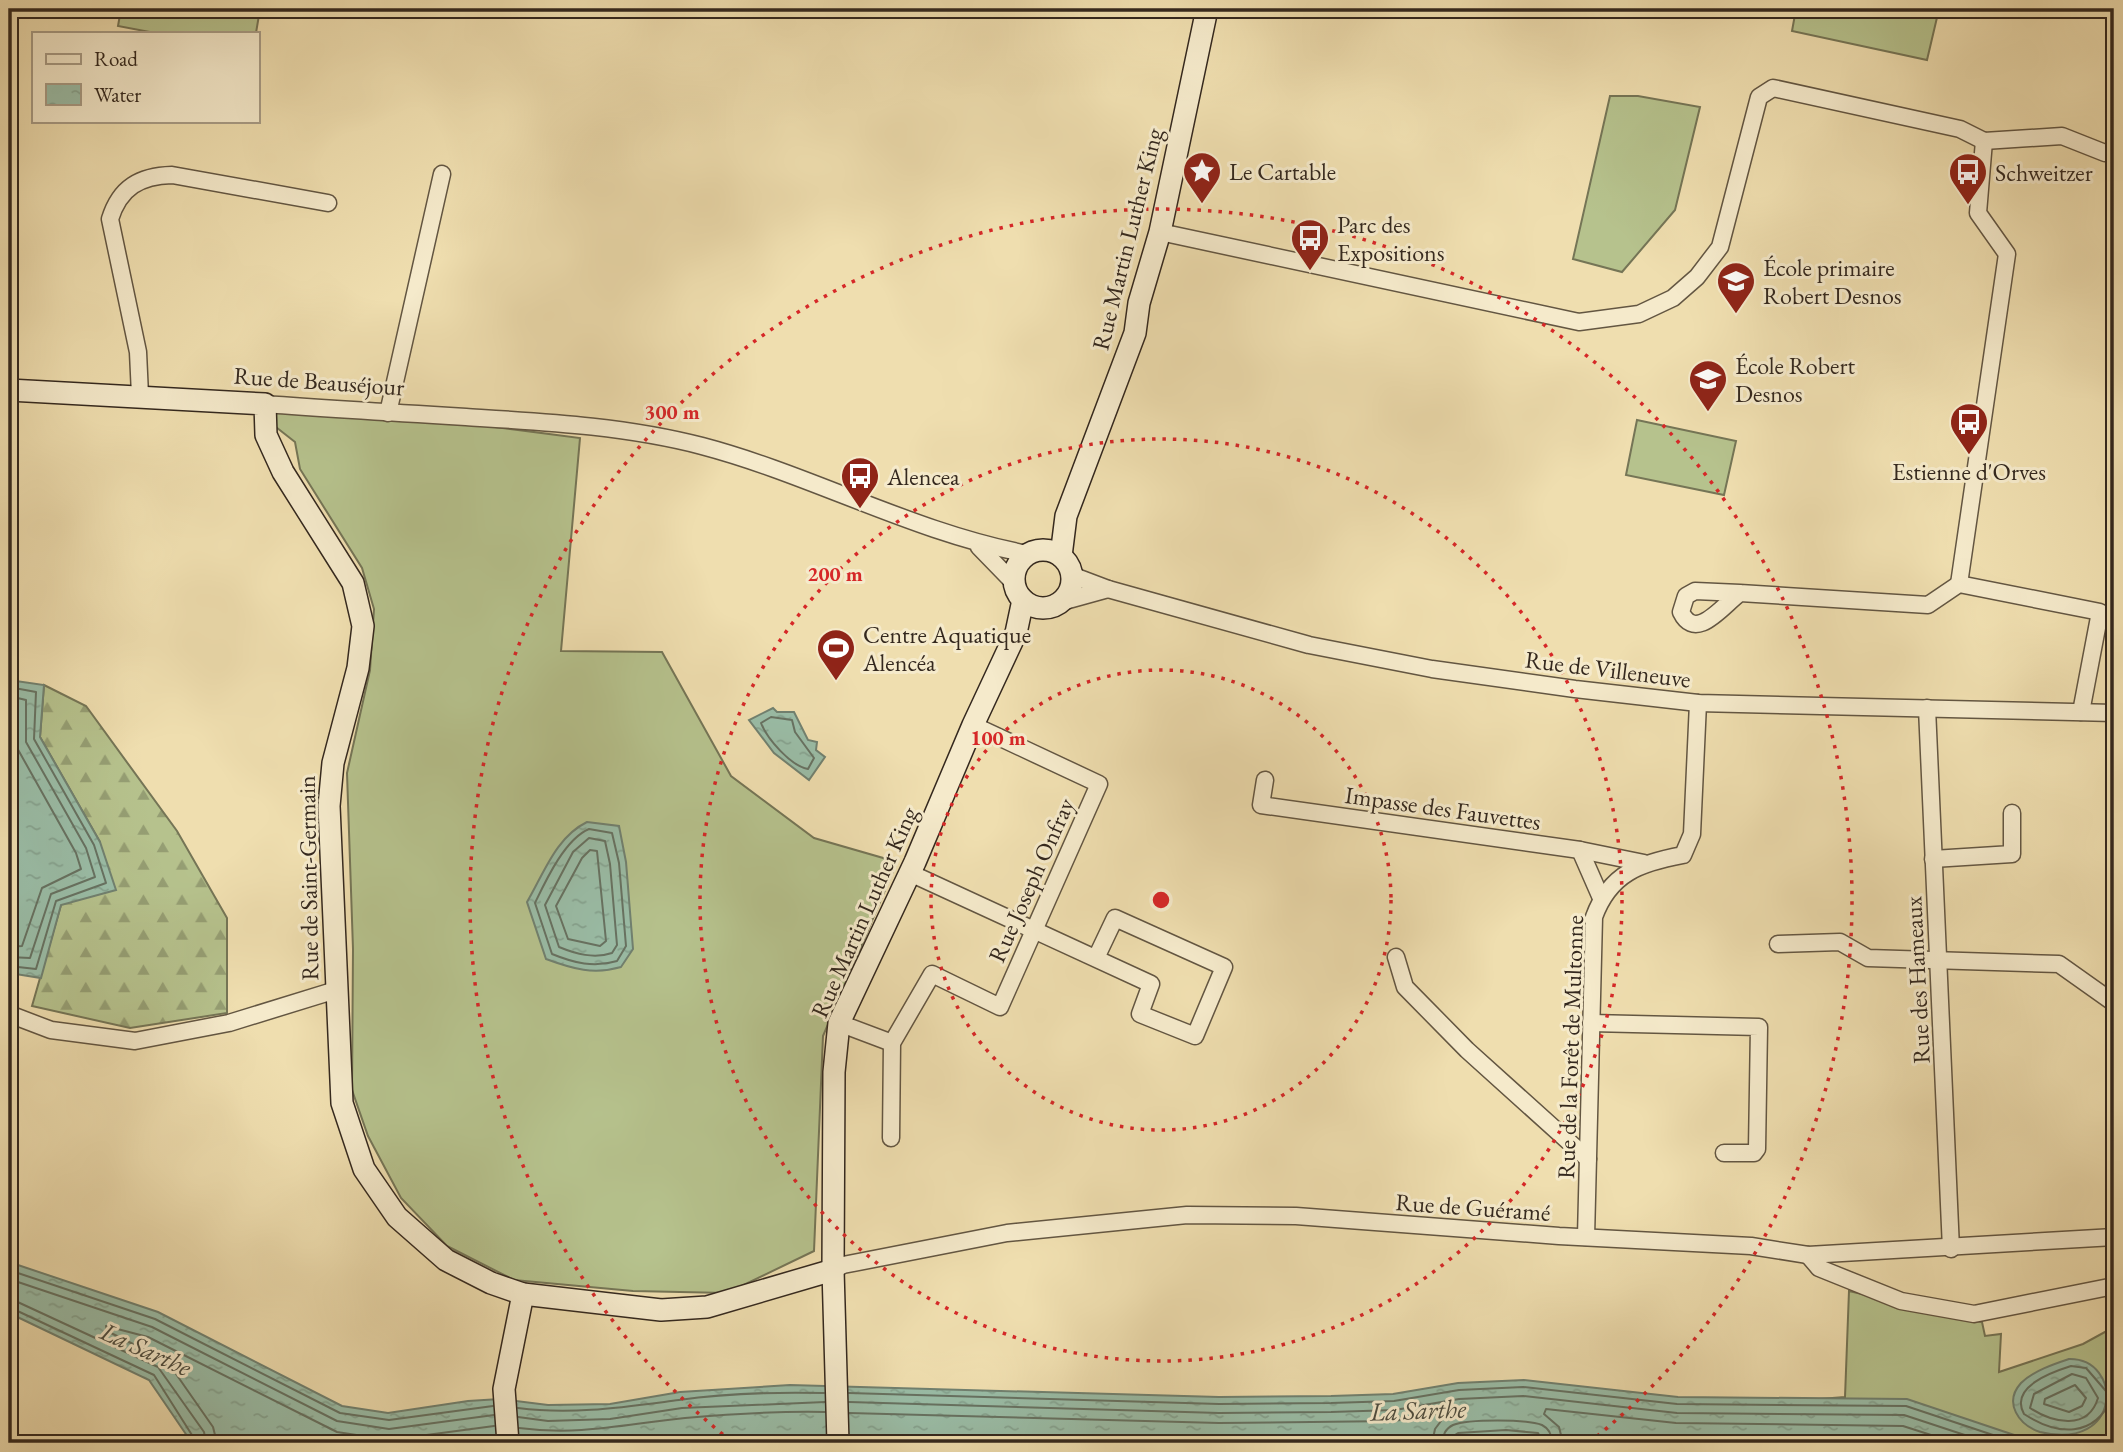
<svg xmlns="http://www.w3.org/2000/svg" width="2123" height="1452" font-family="'EB Garamond',serif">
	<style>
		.grass { fill: #b6c28d; stroke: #757556; stroke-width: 2 }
		.forest { fill: url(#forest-firs); stroke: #757556; stroke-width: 2 }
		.water { fill: url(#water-ripples); stroke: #718170; stroke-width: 2 }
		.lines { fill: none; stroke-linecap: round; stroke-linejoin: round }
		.shore { stroke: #677262; stroke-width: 2 }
		.street-casing { stroke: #635642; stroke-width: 19 }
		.secondary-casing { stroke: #34281e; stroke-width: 24 }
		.street { stroke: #f5eacb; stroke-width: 16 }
		.secondary { stroke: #f5eacb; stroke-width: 21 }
		.ring { fill: none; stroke: #d62828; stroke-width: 3.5; stroke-dasharray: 3.5 7 }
		.labels { text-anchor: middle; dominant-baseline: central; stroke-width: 6; stroke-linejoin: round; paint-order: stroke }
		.poi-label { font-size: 24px; fill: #34281e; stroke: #f5eacb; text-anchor: start }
		.street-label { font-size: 24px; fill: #34281e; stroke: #f5eacb }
		.water-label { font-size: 26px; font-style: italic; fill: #4e4d40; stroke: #f5eacb }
		.centre { fill: #d62828; stroke: #f5eacb; stroke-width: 3.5 }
		.ring-label { font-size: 21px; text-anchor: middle; font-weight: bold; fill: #d62828; stroke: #f5eacb; stroke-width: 6; stroke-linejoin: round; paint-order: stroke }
	</style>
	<defs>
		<pattern id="forest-firs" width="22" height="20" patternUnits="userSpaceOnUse" patternTransform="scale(1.75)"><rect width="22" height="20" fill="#b6c28d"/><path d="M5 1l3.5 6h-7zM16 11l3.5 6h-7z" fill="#959e73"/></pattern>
		<pattern id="water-ripples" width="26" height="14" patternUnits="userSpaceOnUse" patternTransform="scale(1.75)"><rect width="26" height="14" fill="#9abda7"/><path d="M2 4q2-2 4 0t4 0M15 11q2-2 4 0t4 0" fill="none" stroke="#85a28f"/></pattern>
	</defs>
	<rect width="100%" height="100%" fill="#efdeaf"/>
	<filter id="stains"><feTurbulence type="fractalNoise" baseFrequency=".00286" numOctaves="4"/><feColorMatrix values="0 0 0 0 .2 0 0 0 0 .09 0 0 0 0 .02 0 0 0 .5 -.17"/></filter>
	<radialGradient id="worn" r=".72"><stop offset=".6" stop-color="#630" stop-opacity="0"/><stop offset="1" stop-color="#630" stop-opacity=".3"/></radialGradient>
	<g class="grass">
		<path d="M121,9h139l-4,24h-101l-37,-7z"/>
		<path d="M1796,9h143l-12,51 -135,-29z"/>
		<path d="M1610,96h28l62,11 -25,103 -53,62 -49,-13z"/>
		<path d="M265,404l123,9 192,25 -19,213 101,1 69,124 83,62 83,24 -74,174 -9,215 -87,42 -94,-2 -119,-11 -67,-34 -46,-48 -33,-62 -16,-46 1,-141 -6,-176 23,-103 4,-61 -12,-41 -62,-99 -5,-27 -28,-22z"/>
		<path d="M1637,420l99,21 -12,54 -98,-20z"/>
		<path d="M1849,1291l133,31 3,14 16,-2 -2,38 84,-28 31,-17v116h-865l596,-46z"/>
	</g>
	<path class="forest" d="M44,685l42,21 91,125 50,87v95l-97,15 -98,-22 29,-101 39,-63 -60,-105z"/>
	<g class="water">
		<path d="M9,680l35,5 -4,52 60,105 16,48 -55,15 -20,73 -32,-5z"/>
		<path d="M773,708l4,4h17l14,28 9,2 -1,8 9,7 -16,23 -35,-27 -25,-33z"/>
		<path d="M587,822l32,4 7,36 7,87 -12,18c-27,8 -48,2 -75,-8l-19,-57c17,-29 29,-65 60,-80z"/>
		<path d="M9,1262l149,50 184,94 46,7 80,-12 32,-2 48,6 62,-1 70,-12 110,-7 429,12 112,-1 62,-2 65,-11 66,-3 154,17 229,2 131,44h-464l-68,-6 -95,6h-479l-127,-3 -43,3h-570l-43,-63 -140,-67z"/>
		<path d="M2069,1359c54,-1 54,93 -29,73 -21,-7 -37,-29 -19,-49 12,-12 33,-19 48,-24z"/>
	</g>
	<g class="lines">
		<g class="shore">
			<path d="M9,687l27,5 -2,47 60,106 12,38 -50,18 -20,68 -27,-3"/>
			<path d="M9,696l17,4v42l60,106 9,29 -44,17 -21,64 -21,-1"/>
			<path d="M9,706l7,4v36l60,107 5,16 -39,19 -20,58 -13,1"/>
			<path d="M771,717l21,3 3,12 19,26 -6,11c-17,-3 -41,-30 -47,-46z"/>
			<path d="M589,829l23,4 7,30 7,83 -9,15c-23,7 -43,2 -65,-7l-17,-51c11,-23 30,-64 54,-74z"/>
			<path d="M589,838l16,3 5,23 7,81 -5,8c-18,6 -36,1 -53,-6l-14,-42 28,-53z"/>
			<path d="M590,850l7,1 9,90 -6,5 -32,-7 -12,-33 26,-48z"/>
			<path d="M9,1270l146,49 185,94 49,7 104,-14"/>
			<path d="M9,1279l143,48 185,94 52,8 105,-14"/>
			<path d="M9,1298l149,69 46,65 2,11"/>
			<path d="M9,1307l145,68 43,68"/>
			<path d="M2071,1366l15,2 26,30c-18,40 -54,38 -88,16 -15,-27 28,-42 47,-48z"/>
			<path d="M2072,1374l14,4 12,20c-10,33 -45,25 -68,10l4,-14z"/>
			<path d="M2075,1385l11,13 -4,8 -13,6 -25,-8 1,-5z"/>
			<path d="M849,1393l370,11 112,-1 63,-2 65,-11 64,-3 154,17 229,2 111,37"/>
			<path d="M849,1402l370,11 112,-1 64,-2 64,-11 64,-3 154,17 227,2 85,28"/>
			<path d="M518,1408c55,7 106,-1 161,-8 47,-7 97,-8 145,-7"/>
			<path d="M849,1413l370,10 175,-2 48,-8 2,4 -9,12 -3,14"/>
			<path d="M518,1417l30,4 62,-2 72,-11 143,-6"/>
			<path d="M519,1428c62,8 106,-4 166,-10 46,-4 93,-7 140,-6"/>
			<path d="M217,1443l-4,-16 -46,-66 -60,-30 -1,-5 42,11 189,95 52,8 105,-14"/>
			<path d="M1442,1443c1,-8 3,-14 11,-18 15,-6 74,-6 89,0 8,4 10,10 10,18"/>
			<path d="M1451,1443l1,-6 6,-4 48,-3 32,3 5,10"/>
			<path d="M1563,1443l-4,-16 -15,-13 2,-5 130,14 227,3 53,17"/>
		</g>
		<defs>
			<g id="street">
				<path d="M1984,141l78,-5 43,17 9,-2"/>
				<path d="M1160,232l419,90 60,-8 34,-16 24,-21 23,-30 39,-150 14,-9 187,41 24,12"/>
				<path d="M140,395l-2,-43 -28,-133c10,-32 30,-43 62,-44l156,28"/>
				<path d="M265,404c67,5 134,9 201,13 79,5 159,9 236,29 110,29 213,87 326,108"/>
				<path d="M388,413l54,-239"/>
				<path d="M979,547l35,36"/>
				<path d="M1071,575l37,14 201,56 123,24 143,20 123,14 416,10"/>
				<path d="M1959,584l48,-330 -29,-41 6,-72"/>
				<path d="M1740,593c-17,12 -44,50 -59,19l5,-16 9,-5 45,2 188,12 31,-21 141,28 -19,100"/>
				<path d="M1061,602l47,-13"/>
				<path d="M1927,708l24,541"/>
				<path d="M1265,780l-4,25 319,45 64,13"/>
				<path d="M1580,850l21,48"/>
				<path d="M1933,859l79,-5v-41"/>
				<path d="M910,873l241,111 -11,30 55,22 29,-69 -109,-49 -19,40"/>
				<path d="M1778,944l62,-2 28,16 191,6 55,39"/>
				<path d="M1396,957l9,30 62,63 121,109"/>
				<path d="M9,1014l42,16 84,11 94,-18 107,-33"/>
				<path d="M839,1023l53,20"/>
				<path d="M1591,1023l168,4 -2,122 -3,4h-30"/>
				<path d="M891,1138l1,-95 40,-69 68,33 99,-223 -126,-59"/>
				<path d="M1586,1237l8,-320c16,-44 46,-54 89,-62l9,-21 6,-131"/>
				<path d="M1808,1255l11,13 82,33 73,13 140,-28"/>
				<path d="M833,1270l10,-5 164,-32 180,-18 109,1 263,20 192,10 57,9 306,-18"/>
			</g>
			<g id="secondary">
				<path d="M9,390l256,14 1,31 17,37 70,111 10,43 -5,42 -25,95 -4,43 13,297 22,66 33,48 49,43 45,23 32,11 138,16 46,-3 126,-37"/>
				<circle cx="1043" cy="579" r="29"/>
				<path d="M1061,556l5,-40 69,-183 4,-30 21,-71 47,-223"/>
				<path d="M508,1443l-4,-54 19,-95"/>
				<path d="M838,1443l-5,-173 1,-198 5,-49 76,-161 58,-137 43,-92 7,-33"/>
			</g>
		</defs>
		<use href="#street" class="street-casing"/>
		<use href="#secondary" class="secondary-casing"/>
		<use href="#street" class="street"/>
		<use href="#secondary" class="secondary"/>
	</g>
	<g class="ring">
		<circle cx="1161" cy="900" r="230"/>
		<circle cx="1161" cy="900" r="461"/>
		<path d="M731 1441A691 691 0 1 1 1591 1441"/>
	</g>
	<defs>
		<symbol id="sight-pin" viewBox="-11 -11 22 30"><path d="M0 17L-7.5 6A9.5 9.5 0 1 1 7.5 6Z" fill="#8f2418" stroke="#f5eacb"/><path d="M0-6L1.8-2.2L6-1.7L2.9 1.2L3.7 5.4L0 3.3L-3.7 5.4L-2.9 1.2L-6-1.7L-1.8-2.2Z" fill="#fff"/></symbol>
		<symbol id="bus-pin" viewBox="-11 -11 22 30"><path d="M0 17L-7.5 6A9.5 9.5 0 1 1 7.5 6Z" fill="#8f2418" stroke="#f5eacb"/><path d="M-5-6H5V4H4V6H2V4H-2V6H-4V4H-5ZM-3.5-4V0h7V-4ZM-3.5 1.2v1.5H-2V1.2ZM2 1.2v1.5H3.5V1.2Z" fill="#fff"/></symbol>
		<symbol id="school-pin" viewBox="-11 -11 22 30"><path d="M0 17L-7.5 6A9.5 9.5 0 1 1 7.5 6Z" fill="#8f2418" stroke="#f5eacb"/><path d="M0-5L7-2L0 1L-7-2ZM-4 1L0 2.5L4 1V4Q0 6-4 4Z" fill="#fff"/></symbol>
		<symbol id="stadium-pin" viewBox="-11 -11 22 30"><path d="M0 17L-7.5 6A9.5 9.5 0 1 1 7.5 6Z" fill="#8f2418" stroke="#f5eacb"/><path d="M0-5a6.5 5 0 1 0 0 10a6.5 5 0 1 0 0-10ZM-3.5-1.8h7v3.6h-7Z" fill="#fff"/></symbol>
	</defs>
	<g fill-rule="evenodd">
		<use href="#sight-pin" x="1180" y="149" width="44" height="60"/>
		<use href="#bus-pin" x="1946" y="150" width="44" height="60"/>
		<use href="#bus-pin" x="1288" y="216" width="44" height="60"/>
		<use href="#school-pin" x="1714" y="259" width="44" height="60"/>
		<use href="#school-pin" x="1686" y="357" width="44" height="60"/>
		<use href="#bus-pin" x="1947" y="400" width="44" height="60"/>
		<use href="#bus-pin" x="838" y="454" width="44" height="60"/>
		<use href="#stadium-pin" x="814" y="626" width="44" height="60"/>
	</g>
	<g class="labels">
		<g class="poi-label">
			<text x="1229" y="171">Le Cartable</text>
			<text x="1995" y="172">Schweitzer</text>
			<text x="1337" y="224">Parc des<tspan x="1337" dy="28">Expositions</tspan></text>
			<text x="1763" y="267">École primaire<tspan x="1763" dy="28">Robert Desnos</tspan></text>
			<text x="1735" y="365">École Robert<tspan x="1735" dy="28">Desnos</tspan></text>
			<text x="1969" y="471" text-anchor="middle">Estienne d'Orves</text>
			<text x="887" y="476">Alencea</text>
			<text x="863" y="634">Centre Aquatique<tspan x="863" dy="28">Alencéa</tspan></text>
		</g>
		<g class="street-label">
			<text transform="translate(1127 239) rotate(-76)">Rue Martin Luther King</text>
			<text transform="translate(319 381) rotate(4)">Rue de Beauséjour</text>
			<text transform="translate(1608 669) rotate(7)">Rue de Villeneuve</text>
			<text transform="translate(1443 808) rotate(8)">Impasse des Fauvettes</text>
			<text transform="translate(308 878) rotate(-91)">Rue de Saint-Germain</text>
			<text transform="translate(1031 880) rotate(-66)">Rue Joseph Onfray</text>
			<text transform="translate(864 912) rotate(-66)">Rue Martin Luther King</text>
			<text transform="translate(1917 980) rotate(-93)">Rue des Hameaux</text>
			<text transform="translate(1570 1047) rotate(-88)">Rue de la Forêt de Multonne</text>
			<text transform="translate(1473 1207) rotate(4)">Rue de Guéramé</text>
		</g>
		<g class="water-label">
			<text transform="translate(146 1349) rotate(24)">La Sarthe</text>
			<text transform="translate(1418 1410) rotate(-2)">La Sarthe</text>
		</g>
	</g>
	<circle cx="1161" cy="900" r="10" class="centre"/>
	<g class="ring-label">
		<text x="672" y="419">300 m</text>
		<text x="835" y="581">200 m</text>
		<text x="998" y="745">100 m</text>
	</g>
	<rect width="2123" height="1452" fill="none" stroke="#efdeaf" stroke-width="35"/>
	<rect x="10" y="10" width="2102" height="1431" fill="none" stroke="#34281e" stroke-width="3.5"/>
	<rect x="18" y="18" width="2088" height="1417" fill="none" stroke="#34281e" stroke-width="2"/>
	<rect x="32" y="32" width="228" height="91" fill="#f5eacb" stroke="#a89c86" stroke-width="2"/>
	<rect x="46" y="54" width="35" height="10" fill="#f5eacb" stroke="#a89c86" stroke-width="2"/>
	<text x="94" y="66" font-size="21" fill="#34281e">Road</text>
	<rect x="46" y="84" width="35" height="21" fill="url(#water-ripples)" stroke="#a89c86" stroke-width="2"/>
	<text x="94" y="102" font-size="21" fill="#34281e">Water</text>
	<rect width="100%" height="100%" filter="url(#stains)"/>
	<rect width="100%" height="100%" fill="url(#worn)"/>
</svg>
